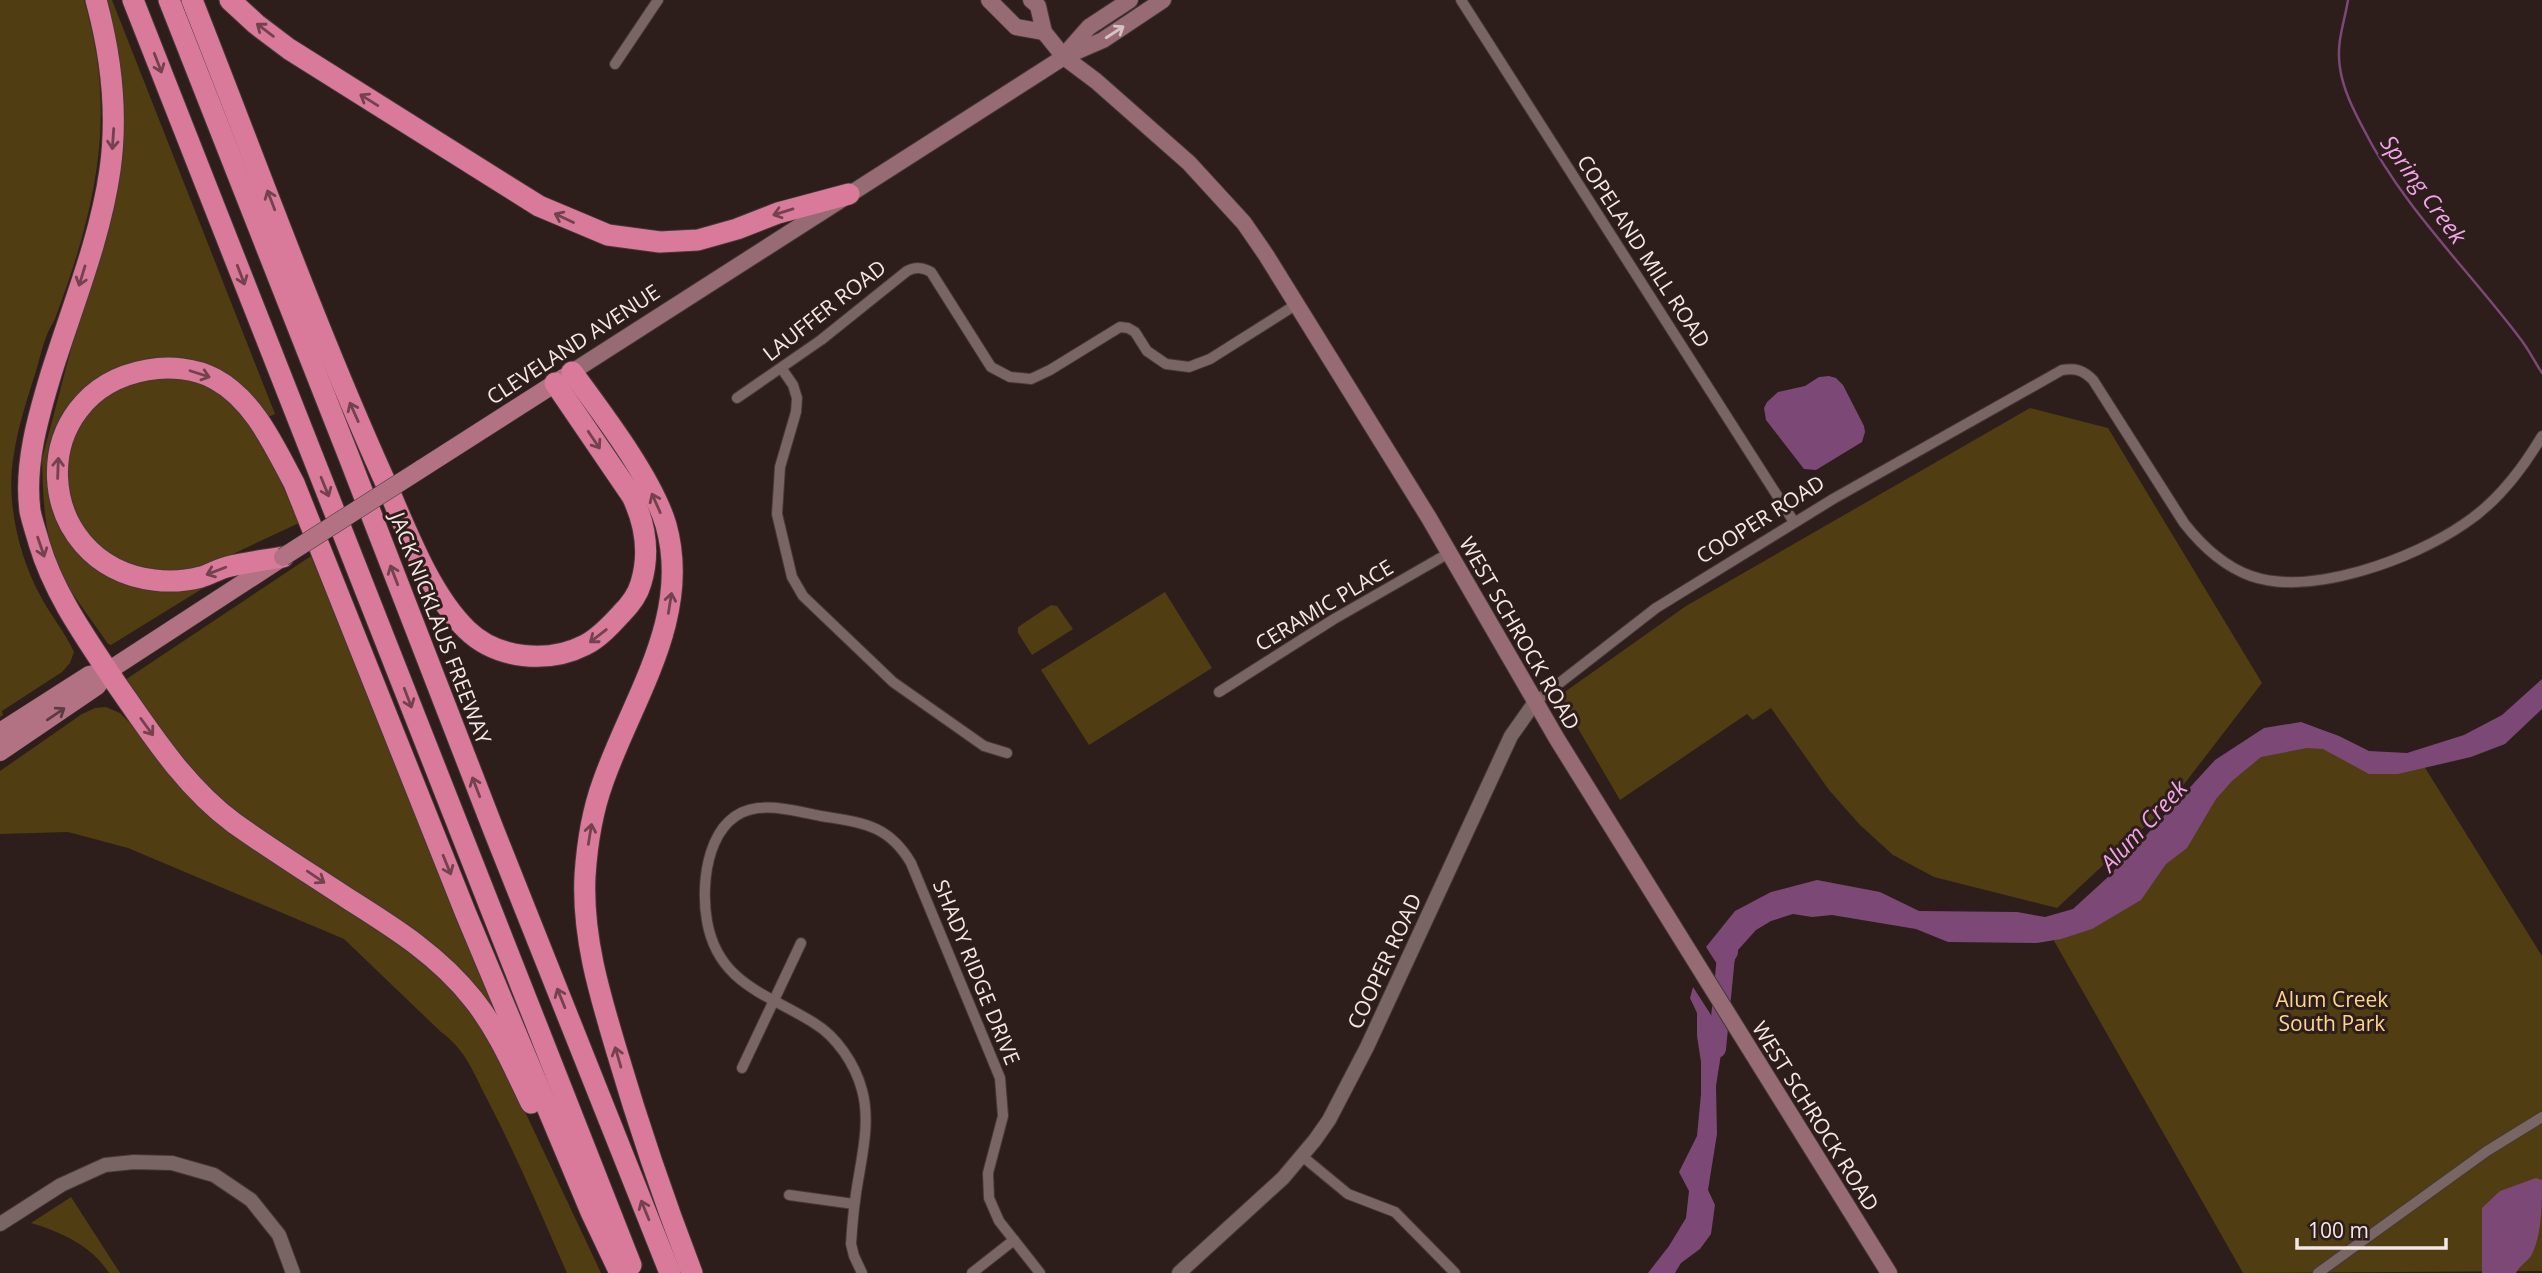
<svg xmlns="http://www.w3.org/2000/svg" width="2542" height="1273" font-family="'Open Sans',sans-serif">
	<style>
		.green { fill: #503d12 }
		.water { fill: #7c4876 }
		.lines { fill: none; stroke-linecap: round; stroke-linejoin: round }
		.stream { stroke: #7c4876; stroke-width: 2.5 }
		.river { stroke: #7c4876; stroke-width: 18 }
		.minor-casing { stroke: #453837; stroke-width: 12 }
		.tertiary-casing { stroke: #453837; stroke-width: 16 }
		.secondary-casing { stroke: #453837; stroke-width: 18 }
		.primary-casing { stroke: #453837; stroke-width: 19 }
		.motorway-casing { stroke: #453837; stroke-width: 23 }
		.minor { stroke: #796563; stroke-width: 10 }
		.tertiary { stroke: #796563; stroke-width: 14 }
		.secondary { stroke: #966b74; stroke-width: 16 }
		.primary { stroke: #b37284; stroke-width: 18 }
		.motorway { stroke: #d97a9a; stroke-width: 21 }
		.primary-bridge-casing { stroke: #453837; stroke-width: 19; stroke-linecap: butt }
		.primary-bridge { stroke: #b37284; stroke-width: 18 }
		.oneway { stroke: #72424e }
		.oneway2 { stroke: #d7c2c4 }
		.oneway3 { stroke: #5c3b40 }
		.labels { text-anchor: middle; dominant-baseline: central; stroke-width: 6; stroke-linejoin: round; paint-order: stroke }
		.street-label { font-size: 21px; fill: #f3e8e6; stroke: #2d1d1b }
		.park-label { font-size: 21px; fill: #fcd68d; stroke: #2d1d1b }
		.water-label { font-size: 23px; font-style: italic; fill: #f2a4e8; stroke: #2d1d1b }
	</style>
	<rect width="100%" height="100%" fill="#2d1d1b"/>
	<g class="green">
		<path d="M0,0h84c34,113 12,209 -28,316 -2,6 -5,10 -7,14 -6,13 -9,28 -13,41 -13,41 -28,86 -24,130 3,33 13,67 29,96 10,19 24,35 33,55l-4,11 -8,9 -60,39 1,4 -3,2z"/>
		<path d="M102,0h10l163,414 -14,6 -18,-23 -88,-38 -33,6 -28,15 -19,20 -22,43 27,106 122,33 3,5 -94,58 -3,-1c-14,-21 -30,-41 -43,-63 -21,-38 -22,-80 -23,-122l69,-262z"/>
		<path d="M156,370l62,18 43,49 38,86 -98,46 -50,4 -60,-27 -30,-55 20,-82z"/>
		<path d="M2030,408l78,20 154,255 -94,122 -111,103 -123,-31 -41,-22 -33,-30 -31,-35 -58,-82 -18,12 -6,-6 -127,86 -61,-104 127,-90z"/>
		<path d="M311,556l129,308 76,191 -36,-49 -276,-215 -79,-111z"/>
		<path d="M1165,592l47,76 -123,77 -48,-75z"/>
		<path d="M1051,605l6,1 16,23 -41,26 -14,-22v-6z"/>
		<path d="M106,707l14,6 11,11 32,41 240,178c38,33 69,66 94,109l104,221h-34c-26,-59 -51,-119 -81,-176 -12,-24 -22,-49 -45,-65l-97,-93 -216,-91 -60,-16 -68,2v-63l82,-57 13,-6z"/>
		<path d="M2312,734l60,26 47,-2 123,198v315l-299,2 -194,-341 209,-186z"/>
		<path d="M71,1197l49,76h-11c-17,-27 -48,-41 -78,-50z"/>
	</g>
	<g class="water">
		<path d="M1829,376l7,2 7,7 21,41 1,6 -3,10 -46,28 -12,-1 -38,-49 -2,-12 3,-6 11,-10 27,-6 14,-9z"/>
		<path d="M2542,679v30l-37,35 -34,13 -73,17h-29l-46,-25 -16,-1 -46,9 -29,24 -16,18 -29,49 -21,16 -25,36 -49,29 -31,10 -24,4 -89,-1 -32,-13 -84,-14 -20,2 -19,-3 -22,7 -15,9 -18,20 -10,31 -22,-34 29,-36 36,-19 46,-12 63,12 39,19 98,1 28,5 28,-8 35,-32 107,-117 49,-32 37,-6 38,14 30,15 38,2 57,-18 38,-20z"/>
		<path d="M1693,987l31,48 -8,51 1,48 -9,56 7,15 -4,29 -11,15 -19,14 -6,10h-27l21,-27 17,-28 3,-27 -10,-19 18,-36 4,-42v-32l-4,-26v-23l-7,-15z"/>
		<path d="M2536,1178l6,2c0,25 0,56 -11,76 -5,7 -11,9 -15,17h-34v-65l18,-17z"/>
	</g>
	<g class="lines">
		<path class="stream" d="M2348,0c-4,25 -12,42 -8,68 3,21 13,41 23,60 39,78 103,139 156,209 9,11 15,24 23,36"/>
		<path class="river" d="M1717,1049l9,-93 3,-4"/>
		<defs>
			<g id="minor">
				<path d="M1461,0l333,522"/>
				<path d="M615,64l43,-64"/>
				<path d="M782,369l11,16 4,13 -1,14 -16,55 -3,47 15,63 11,19 90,86 91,64 23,7"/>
				<path d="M737,398l84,-58 86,-69c9,-4 15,-4 24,1l60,95 19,10 21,2 19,-9 70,-43 8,1 7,4 12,19 19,13 23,3 21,-8 87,-55"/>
				<path d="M1219,692l115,-73 115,-66"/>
				<path d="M1535,702l121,-94 177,-109 229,-129c14,-2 21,0 31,10l91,143c18,23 39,43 67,53 60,21 162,-17 213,-52 32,-21 59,-56 78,-88"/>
				<path d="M742,1068l59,-125"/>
				<path d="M1302,1156l46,38 47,18 60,61"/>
				<path d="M789,1195l65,9"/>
				<path d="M862,1273l-8,-17 -3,-12c1,-15 2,-29 4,-43 4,-35 17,-75 7,-111 -7,-26 -25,-53 -48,-67 -46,-29 -96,-39 -107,-102 -7,-40 1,-107 51,-113 21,-2 43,4 63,8 41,7 67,8 90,47l89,215 3,38 -15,57 1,25 10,23 41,52"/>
				<path d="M972,1273l42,-33"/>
				<path d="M2318,1273l169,-122 55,-34"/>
			</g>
			<g id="tertiary">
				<path d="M0,1224l61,-39 44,-20 29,-3 38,1 42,12 37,25 28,35 14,38"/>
				<path d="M1179,1273l104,-95 32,-38 14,-20 38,-73 144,-311 24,-34"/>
			</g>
			<g id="secondary">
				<path d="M989,0l27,27 28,5"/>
				<path d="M1031,0l7,6 6,26 20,25 32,24 93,82 55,60 22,32 163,263 128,221 332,534"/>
				<path d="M1067,52l22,-25 41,-27"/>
				<path d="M572,372l492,-315 39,-17 60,-40"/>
			</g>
			<g id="primary">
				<path d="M421,469l144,-92"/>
				<path d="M0,732l89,-57 19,-4 172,-112"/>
				<path d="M0,752l97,-66 11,-15"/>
			</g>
			<g id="motorway">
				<path d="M96,0c15,55 22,113 14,170 -10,70 -38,137 -59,204 -13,43 -27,91 -21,137 2,10 6,21 9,32 15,51 47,95 76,139 35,50 69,104 119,141 38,27 78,52 116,77 46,29 89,56 123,99 25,31 41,69 58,104"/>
				<path d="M133,0l498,1265"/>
				<path d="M169,0l180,457 145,374 176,442"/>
				<path d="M192,0c63,159 121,321 191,477 22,49 45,115 84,153 30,29 81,34 118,15 14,-7 26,-20 36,-31 8,-8 17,-20 20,-31 9,-30 4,-60 -9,-87l-77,-113"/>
				<path d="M230,0l26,24 33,25 250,157 69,29 52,7 38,-2 39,-11 41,-16 71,-19"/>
				<path d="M572,372c30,41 80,106 94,153 26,92 -34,174 -63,257 -11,30 -16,63 -18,94 -3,61 15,119 32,176 22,75 47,148 75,221"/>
				<path d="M283,557c-17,3 -35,5 -52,9 -11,2 -20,8 -30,11 -15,4 -32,5 -47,3 -124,-16 -131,-188 -7,-210 22,-4 48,-2 68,9 39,21 59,67 79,104l172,431 125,298 29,61"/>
			</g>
		</defs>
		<use href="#minor" class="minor-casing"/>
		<use href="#tertiary" class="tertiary-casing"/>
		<use href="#secondary" class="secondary-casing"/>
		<use href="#primary" class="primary-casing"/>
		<use href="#motorway" class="motorway-casing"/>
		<use href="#minor" class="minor"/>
		<use href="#tertiary" class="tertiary"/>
		<use href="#secondary" class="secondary"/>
		<use href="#primary" class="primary"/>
		<use href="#motorway" class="motorway"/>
		<defs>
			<path id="primary-bridge" d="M283,557l138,-88"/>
		</defs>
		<use href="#primary-bridge" class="primary-bridge-casing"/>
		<use href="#primary-bridge" class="primary-bridge"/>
	</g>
	<defs><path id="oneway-shaft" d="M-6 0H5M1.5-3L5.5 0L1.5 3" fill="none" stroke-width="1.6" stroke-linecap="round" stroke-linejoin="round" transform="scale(1.75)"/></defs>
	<g class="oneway">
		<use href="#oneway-shaft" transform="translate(265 30) rotate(-143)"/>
		<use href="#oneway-shaft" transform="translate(158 63) rotate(69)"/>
		<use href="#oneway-shaft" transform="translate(369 100) rotate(-148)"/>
		<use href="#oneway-shaft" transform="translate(113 139) rotate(94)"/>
		<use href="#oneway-shaft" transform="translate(271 200) rotate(-111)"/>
		<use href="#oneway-shaft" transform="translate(783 212) rotate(163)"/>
		<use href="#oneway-shaft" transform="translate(564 218) rotate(-155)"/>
		<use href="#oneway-shaft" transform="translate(241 275) rotate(69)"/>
		<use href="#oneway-shaft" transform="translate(82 276) rotate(107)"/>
		<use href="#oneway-shaft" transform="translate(200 374) rotate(18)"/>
		<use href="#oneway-shaft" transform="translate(354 412) rotate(-114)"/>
		<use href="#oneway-shaft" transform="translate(594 440) rotate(56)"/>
		<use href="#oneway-shaft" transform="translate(58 468) rotate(-88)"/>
		<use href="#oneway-shaft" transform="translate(325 487) rotate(68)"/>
		<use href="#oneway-shaft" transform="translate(656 503) rotate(-114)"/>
		<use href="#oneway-shaft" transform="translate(41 547) rotate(71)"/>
		<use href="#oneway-shaft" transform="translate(216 571) rotate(159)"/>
		<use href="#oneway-shaft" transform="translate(394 575) rotate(-111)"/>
		<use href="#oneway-shaft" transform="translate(670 603) rotate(-81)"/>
		<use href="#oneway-shaft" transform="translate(598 636) rotate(142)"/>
		<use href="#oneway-shaft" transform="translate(408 698) rotate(69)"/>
		<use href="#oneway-shaft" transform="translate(147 727) rotate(54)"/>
		<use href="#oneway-shaft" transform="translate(476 787) rotate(-111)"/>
		<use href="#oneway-shaft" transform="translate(590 834) rotate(-81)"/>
		<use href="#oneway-shaft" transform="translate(447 865) rotate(68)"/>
		<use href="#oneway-shaft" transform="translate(316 877) rotate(34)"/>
		<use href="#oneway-shaft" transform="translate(561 998) rotate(-112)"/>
		<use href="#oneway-shaft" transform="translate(618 1057) rotate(-106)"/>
		<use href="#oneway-shaft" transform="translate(645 1210) rotate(-112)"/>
	</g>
	<use class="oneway2" href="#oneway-shaft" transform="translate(1115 32) rotate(-33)"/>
	<use class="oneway3" href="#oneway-shaft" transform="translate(56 714) rotate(-34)"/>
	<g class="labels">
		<g class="street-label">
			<text transform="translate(1644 251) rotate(57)">COPELAND MILL ROAD</text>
			<text transform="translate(824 310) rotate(-38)">LAUFFER ROAD</text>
			<text transform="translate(573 344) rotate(-33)">CLEVELAND AVENUE</text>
			<text transform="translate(1760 519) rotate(-32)">COOPER ROAD</text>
			<text transform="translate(1324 605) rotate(-31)">CERAMIC PLACE</text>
			<text transform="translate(441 628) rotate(69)">JACK NICKLAUS FREEWAY</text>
			<text transform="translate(1520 633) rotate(60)">WEST SCHROCK ROAD</text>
			<text transform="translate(1384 961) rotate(-65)">COOPER ROAD</text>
			<text transform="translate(977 972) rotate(68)">SHADY RIDGE DRIVE</text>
			<text transform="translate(1816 1116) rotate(58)">WEST SCHROCK ROAD</text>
		</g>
		<g class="park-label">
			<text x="2332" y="999">Alum Creek<tspan x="2332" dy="24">South Park</tspan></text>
		</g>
		<g class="water-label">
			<text transform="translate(2424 189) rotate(54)">Spring Creek</text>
			<text transform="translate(2143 825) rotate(-47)">Alum Creek</text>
		</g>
	</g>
	<path d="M2297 1238v10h149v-10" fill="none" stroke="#f3e8e6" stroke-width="3.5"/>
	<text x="2308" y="1238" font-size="21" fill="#f3e8e6" stroke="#2d1d1b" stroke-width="5" paint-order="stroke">100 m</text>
</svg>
